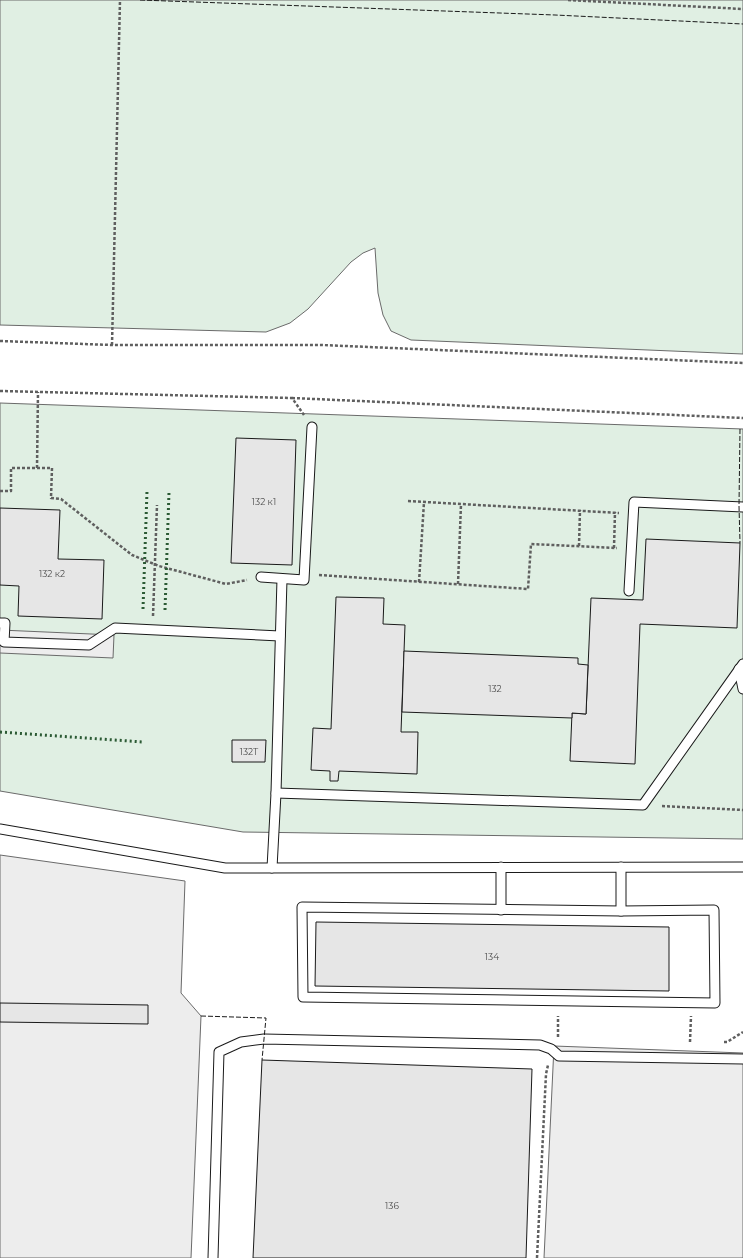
<svg xmlns="http://www.w3.org/2000/svg" width="743" height="1258" font-family="Montserrat,sans-serif">
	<style>
		.green { fill: #e0efe3; stroke: #6a6a6a }
		.parking { fill: #ededed; stroke: #6a6a6a }
		.building { fill: #e6e6e6; stroke: #1a1a1a }
		.lines { fill: none; stroke-linecap: round; stroke-linejoin: round }
		.service-casing { stroke: #1a1a1a; stroke-width: 11 }
		.path { stroke: #5f5f5f; stroke-width: 2.5; stroke-dasharray: 3 2; stroke-linecap: butt }
		.service { stroke: #fff; stroke-width: 9 }
		.hedge { stroke: #2b5a34; stroke-width: 3; stroke-dasharray: 2 3; stroke-linecap: butt }
		.fence { stroke: #1a1a1a; stroke-width: 1; stroke-dasharray: 5 2; stroke-linecap: butt }
		.labels { text-anchor: middle; dominant-baseline: central; stroke-width: 3; stroke-linejoin: round; paint-order: stroke }
		.number-label { font-size: 9px; fill: #4d4d4d }
	</style>
	<rect width="100%" height="100%" fill="#fff"/>
	<g class="green">
		<path d="M0,0h743v354l-332,-14 -20,-9 -8,-16 -5,-22 -3,-45 -12,5 -12,9 -43,47 -18,14 -24,9 -266,-7z"/>
		<path d="M0,403l743,26v410l-500,-7 -243,-41z"/>
	</g>
	<g class="parking">
		<path d="M0,630l114,5 -1,23 -113,-5z"/>
		<path d="M0,855l185,26 -4,112 20,23 -10,242h-191z"/>
		<path d="M554,1046l189,7v205h-199z"/>
	</g>
	<g class="building">
		<path d="M236,438l60,2 -4,125 -61,-2z"/>
		<path d="M0,508l60,2 -2,49 46,1 -2,59 -84,-3 1,-30 -19,-1z"/>
		<path d="M646,539l94,4 -3,85 -97,-4 -5,140 -65,-3 2,-48 14,1 5,-116 52,2z"/>
		<path d="M336,597l48,1 -1,26 22,1 -4,107h17l-1,42 -78,-3 -1,10h-8v-10l-19,-1 2,-42 18,1z"/>
		<path d="M404,651l174,7v6l10,1 -2,49 -14,-1v5l-170,-6z"/>
		<path d="M232,740h34l-1,22h-33z"/>
		<path d="M316,922l353,5v64l-354,-5z"/>
		<path d="M0,1003l148,2v19l-148,-2z"/>
		<path d="M262,1060l270,9 -6,189h-273z"/>
	</g>
	<g class="lines">
		<defs>
			<g id="service">
				<path d="M261,577l43,3 8,-153"/>
				<path d="M629,591l5,-89 109,5"/>
				<path d="M0,623h5l-1,19 85,3 26,-17 165,8"/>
				<path d="M739,669l4,20"/>
				<path d="M276,793l367,12 100,-141"/>
				<path d="M0,829l225,39 518,-1"/>
				<path d="M272,868l4,-75 6,-214"/>
				<path d="M302,907l319,4 93,-1 1,93 -412,-6z"/>
				<path d="M501,910v-43"/>
				<path d="M621,911v-44"/>
				<path d="M213,1258l6,-206 22,-10 23,-3 276,6 11,4 8,7 184,3"/>
			</g>
		</defs>
		<use href="#service" class="service-casing"/>
		<g class="path">
			<path d="M568,0l175,9"/>
			<path d="M0,341l112,4h210l421,18"/>
			<path d="M112,345l8,-345"/>
			<path d="M0,391l292,7 12,17"/>
			<path d="M292,398l451,20"/>
			<path d="M37,468l1,-76"/>
			<path d="M0,491h11v-23h41l-1,30 10,1 71,56 27,11 67,18 21,-4"/>
			<path d="M408,501l211,12"/>
			<path d="M579,546l1,-36"/>
			<path d="M614,548l1,-36"/>
			<path d="M319,575l209,14 3,-45 86,4"/>
			<path d="M419,582l5,-80"/>
			<path d="M458,584l3,-80"/>
			<path d="M153,616l4,-111"/>
			<path d="M662,806l81,4"/>
			<path d="M558,1037v-21"/>
			<path d="M690,1042l1,-26"/>
			<path d="M724,1042h3l16,-10"/>
			<path d="M537,1258l9,-184 2,-9"/>
		</g>
		<use href="#service" class="service"/>
		<g class="hedge">
			<path d="M143,609l4,-118"/>
			<path d="M165,610l4,-118"/>
			<path d="M0,732l143,10"/>
		</g>
		<g class="fence">
			<path d="M140,0l415,15 188,9"/>
			<path d="M740,429l-1,77 1,37"/>
			<path d="M201,1016l65,2 -4,42"/>
		</g>
	</g>
	<g class="labels">
		<g class="number-label">
			<text x="264" y="501">132 к1</text>
			<text x="52" y="573">132 к2</text>
			<text x="495" y="688">132</text>
			<text x="249" y="751">132Т</text>
			<text x="492" y="956">134</text>
			<text x="392" y="1205">136</text>
		</g>
	</g>
</svg>
